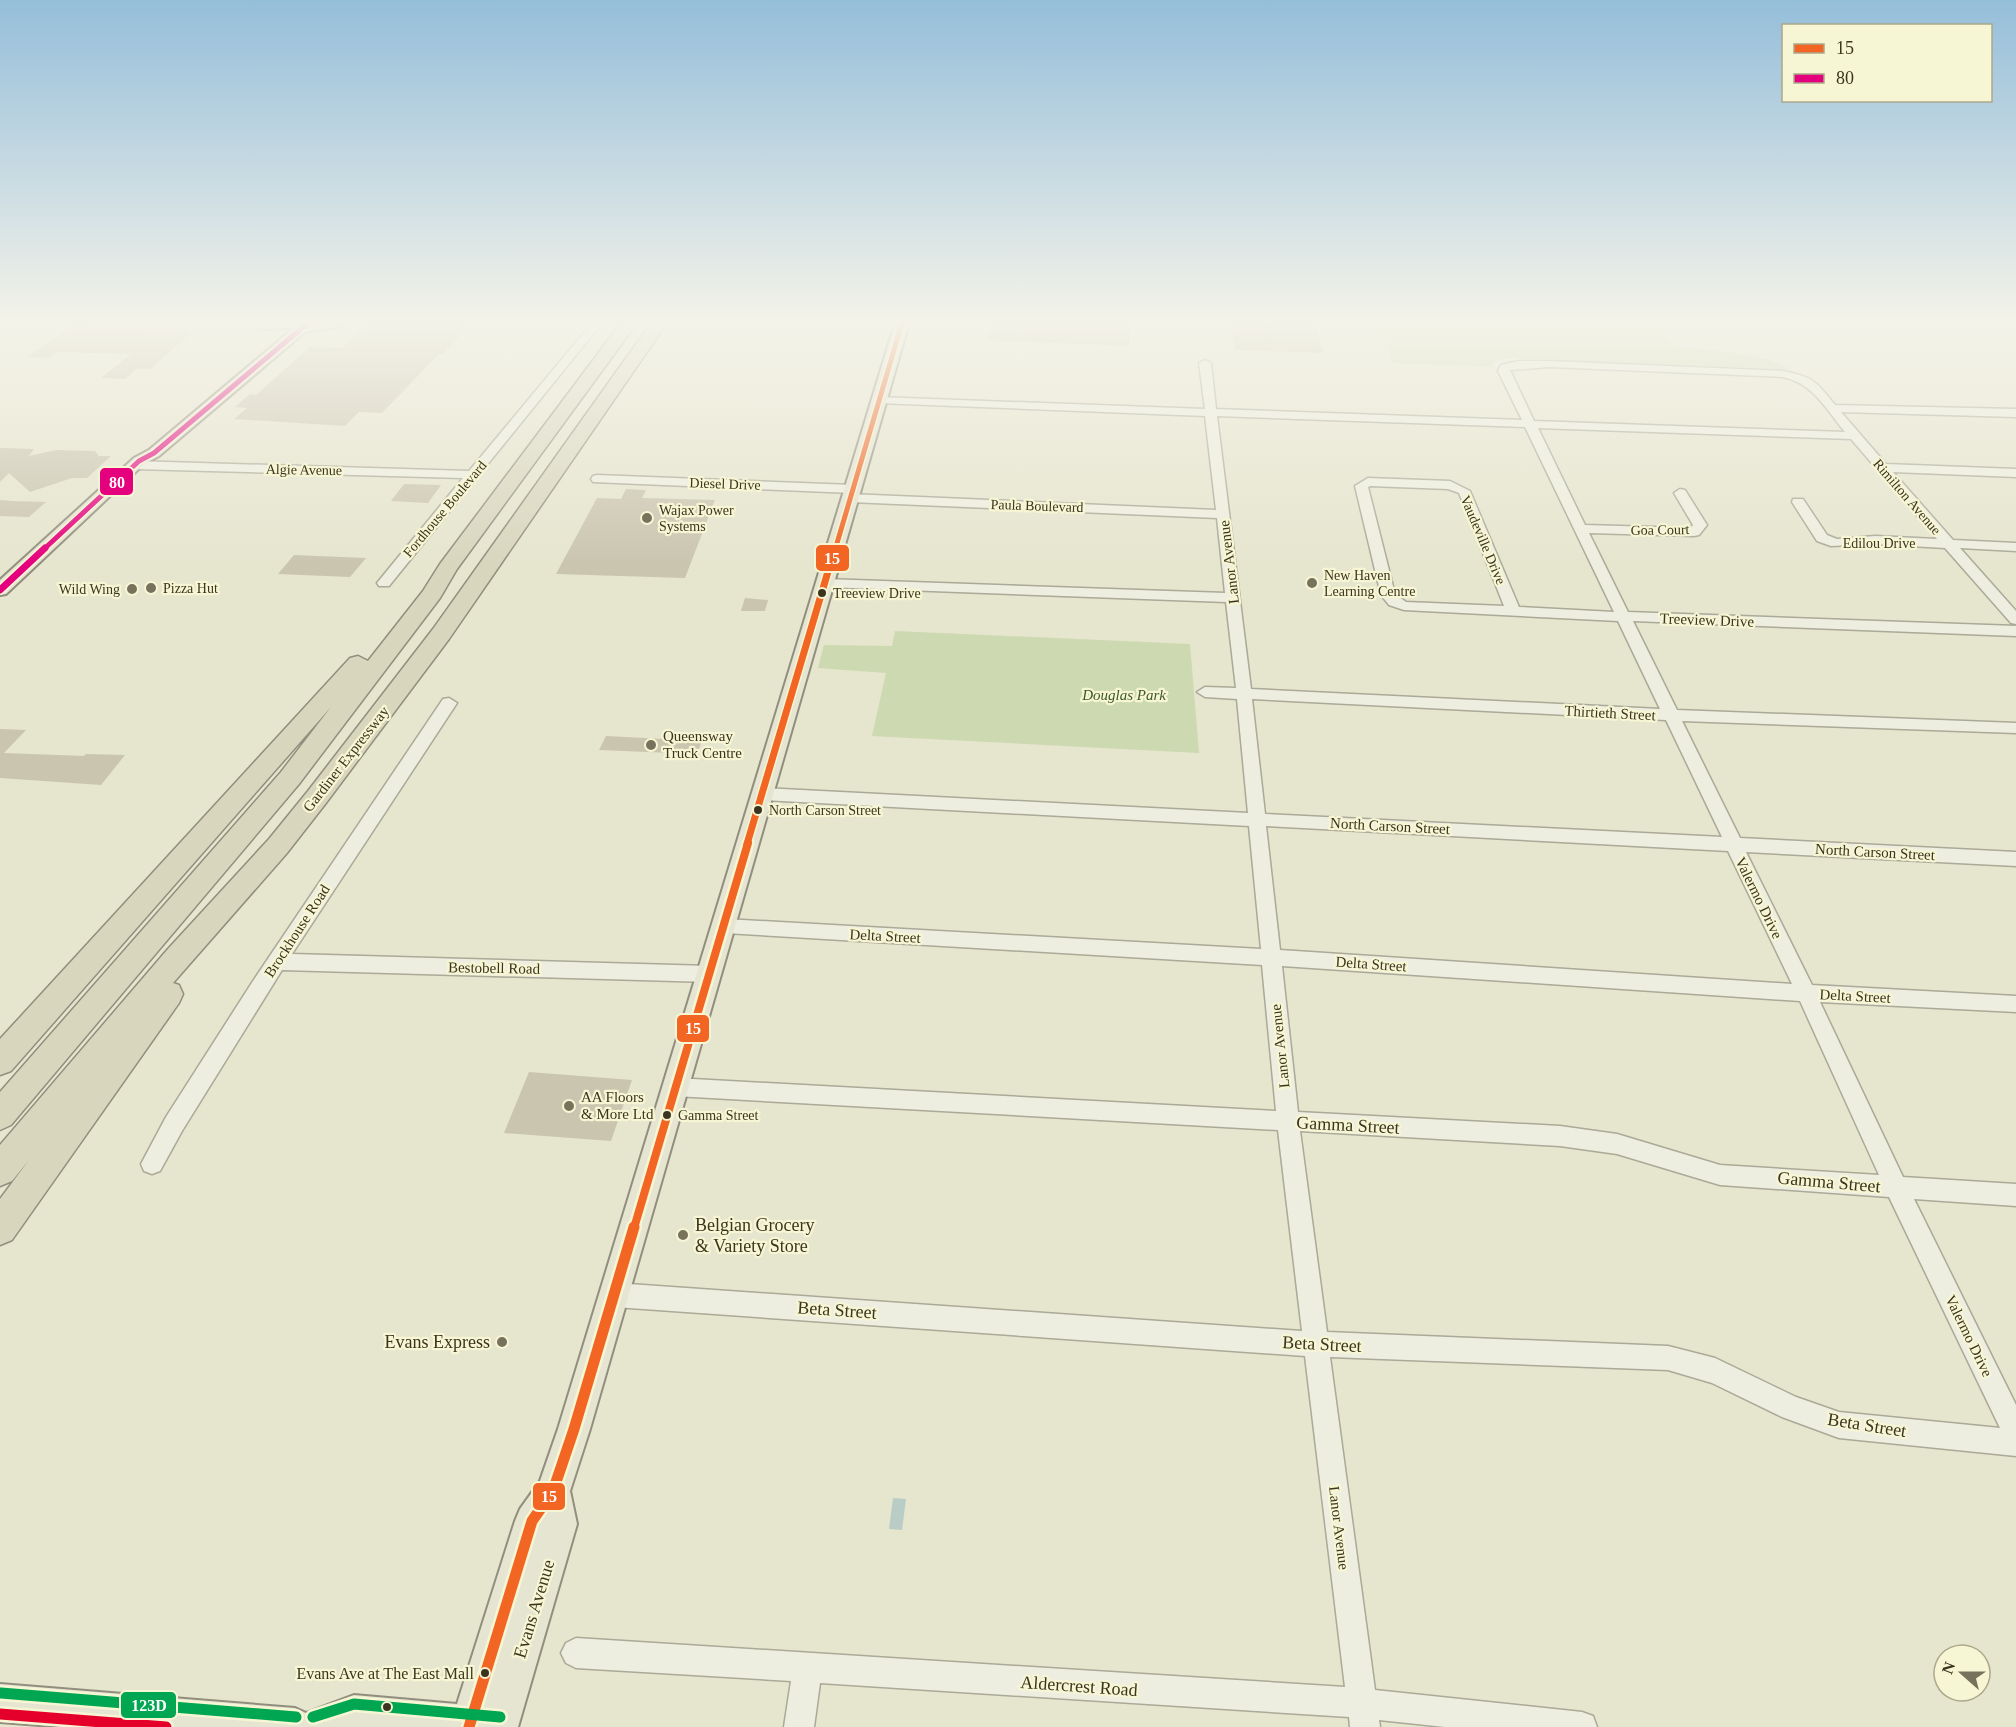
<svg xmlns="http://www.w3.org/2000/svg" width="2016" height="1727" font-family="Georgia,serif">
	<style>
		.green { fill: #cdd9b0 }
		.water { fill: #b9cdc6 }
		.building { fill: #cac5af }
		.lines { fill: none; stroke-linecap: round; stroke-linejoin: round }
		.minor-casing { stroke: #aba997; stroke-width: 3 }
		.major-casing { stroke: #918e7e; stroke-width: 4 }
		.highway-casing { stroke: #918e7e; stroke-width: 3 }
		.minor { fill: #eeeee0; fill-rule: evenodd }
		.major { fill: #e6e5d1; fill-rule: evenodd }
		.highway { fill: #d9d6be; fill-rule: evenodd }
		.bus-1-far3-casing { stroke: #f7f6d4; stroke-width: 8 }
		.bus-1-far2-casing { stroke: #f7f6d4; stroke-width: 10 }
		.bus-1-far1-casing { stroke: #f7f6d4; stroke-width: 13 }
		.bus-1-casing { stroke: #f7f6d4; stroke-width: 16 }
		.bus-2-far1-casing { stroke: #f7f6d4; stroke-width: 8 }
		.bus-2-casing { stroke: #f7f6d4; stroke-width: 10 }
		.bus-3-casing { stroke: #f7f6d4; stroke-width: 16 }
		.bus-4-casing { stroke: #f7f6d4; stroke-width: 16 }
		.bus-1-far3 { stroke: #f26522; stroke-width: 5 }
		.bus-1-far2 { stroke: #f26522; stroke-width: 7 }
		.bus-1-far1 { stroke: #f26522; stroke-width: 8 }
		.bus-1 { stroke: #f26522; stroke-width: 11 }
		.bus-2-far1 { stroke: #e5007d; stroke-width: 5 }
		.bus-2 { stroke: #e5007d; stroke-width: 7 }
		.bus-3 { stroke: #e4002b; stroke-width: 11 }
		.bus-4 { stroke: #00a651; stroke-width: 11 }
		.poi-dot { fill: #77725c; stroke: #f7f6d4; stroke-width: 2 }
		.bus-dot { fill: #3b341e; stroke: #f7f6d4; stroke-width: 2 }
		.labels { text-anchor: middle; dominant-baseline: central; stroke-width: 4.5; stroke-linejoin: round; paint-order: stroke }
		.far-street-label { font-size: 14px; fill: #3b341e; stroke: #f7f6d4 }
		.far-poi-label { font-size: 14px; fill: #3b341e; stroke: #f7f6d4; text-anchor: start }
		.bus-label { font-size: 14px; fill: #3b341e; stroke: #f7f6d4; text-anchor: start }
		.street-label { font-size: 15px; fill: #3b341e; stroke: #f7f6d4 }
		.park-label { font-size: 15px; font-style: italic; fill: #3d5824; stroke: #f7f6d4 }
		.poi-label { font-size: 15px; fill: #3b341e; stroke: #f7f6d4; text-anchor: start }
		.near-bus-label { font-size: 16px; fill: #3b341e; stroke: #f7f6d4; text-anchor: end }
		.near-street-label { font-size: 18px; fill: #3b341e; stroke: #f7f6d4 }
		.near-poi-label { font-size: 18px; fill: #3b341e; stroke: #f7f6d4; text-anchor: start }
		.line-badge { stroke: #f7f6d4; stroke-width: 2 }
		.badge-label { font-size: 16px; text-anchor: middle; font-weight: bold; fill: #fff }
	</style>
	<rect width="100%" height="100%" fill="#e6e5ce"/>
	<g class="green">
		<path d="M1378,323h277l16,23c35,5 89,5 118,23l-280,-11 -14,3 -3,6 -99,-4z"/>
		<path d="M895,631l295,13 9,109 -327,-17 14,-63 -68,-5 6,-23 68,1z"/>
	</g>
	<path class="water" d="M893,1498l13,1 -4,31 -13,-1z"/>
	<g class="building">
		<path d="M370,323h98l-6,7 2,1 -21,23h-4l-57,59 -23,-1 -14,14 -111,-7 13,-11 -12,-1 15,-13 6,1 54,-48 32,1z"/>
		<path d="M991,323h139l-1,23 -142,-6z"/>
		<path d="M1232,323l84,1 7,29 -88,-3z"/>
		<path d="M73,325h18l-2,2 107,2 -46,40h-14l-11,10 -24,-1 30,-24 -74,-2 -8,6 -22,-1z"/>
		<path d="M0,448l34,1 -5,7 27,-6 39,1 4,5h12l-24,22h-15l-42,14 -21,-19 -9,9z"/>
		<path d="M404,484l37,1 -13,18 -37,-2z"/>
		<path d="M626,489l20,1 -4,8 73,2 -30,78 -129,-4 41,-76 24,1z"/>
		<path d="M0,500l11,1 35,1 -17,15 -29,-1z"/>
		<path d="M294,555l72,3 -16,19 -72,-3z"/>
		<path d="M745,598l23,2 -3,11h-24z"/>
		<path d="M0,729l26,1 -22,23 80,3 2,-2 39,1 -24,30 -101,-7z"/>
		<path d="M606,736l96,5 -5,13 -98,-4z"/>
		<path d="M529,1072l103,8 -21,61 -107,-8z"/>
	</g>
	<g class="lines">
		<defs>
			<g id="minor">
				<path d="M592,323h10l-213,263h-10l-2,-3 86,-105 -329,-9 -6,-4 6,-4 335,10z"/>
				<path d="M1205,360l6,3 5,46 306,11 -24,-49 3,-6 18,-4h30l234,10c30,6 33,10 52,34l181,4v8l-175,-5 45,52 130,5v8l-123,-5 60,68 63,3v8l-56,-3 56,63v13l-5,-1 -66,-75 -70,-4 -44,2 -14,-5 -25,-39 1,-3h10l24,36 10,4 38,-3 62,3 -86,-100 -313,-11 47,97 105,3 3,-3 -19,-32 6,-4 5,1 22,35 -8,10 -5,1 -105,-3 39,79 388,14v10l-383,-15 44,89 339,13v10l-334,-12 58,117 276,14v14l-270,-14 66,133 204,11v16l-196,-10 83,175 113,7v22l-102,-7 102,206v51l-177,-18 -57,-21 -70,-34 -44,-13 -338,-13 45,333 207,22 11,4 4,11h-152l-66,-7 1,7h-30l-1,-10 -529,-34 -6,44h-30l7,-46 -215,-13 -10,-5 -5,-10 5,-10 10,-5 769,49 -40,-331 -690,-49 -8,-4 -4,-8 4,-8 8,-4 687,48 -24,-201 -603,-34 -7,-2 -4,-7 4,-7 7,-2 601,33 -14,-146 -537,-32 -7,-2 -2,-5 2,-5 7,-2 536,30 -12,-123 -486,-26 -6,-2 -3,-4 3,-4 6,-2 485,25 -11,-114 -32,-2 -8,-5 8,-5 31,1 -10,-86 -400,-15 -7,-4 7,-4 399,14 -8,-75 -367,-16 -6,-4 6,-4 366,16 -11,-94 -327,-13 -6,-3 6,-3 327,12 -6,-46zM1549,367l234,10c31,7 42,31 62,55l-311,-11 -24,-51zM1217,416l308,11 89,185 -95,-5 -49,-116 -20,-10 -82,-3 -13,8 26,109 8,10 15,5 214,11 42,88 -409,-20zM1370,486l78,3 11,4 45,113 -98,-4 -11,-8 -27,-107zM1252,699l414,21 56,117 -457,-23zM1266,826l462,25 64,133 -512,-34zM1282,966l518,35 79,174 -159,-10 -103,-31 -57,-8 -262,-14zM1300,1131l260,15 57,8 103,31 169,12 111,231 -161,-16 -43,-15 -81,-39 -47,-12 -341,-14z"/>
				<path d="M597,475l256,10 6,4 -6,4 -260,-11 -2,-3 2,-3z"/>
				<path d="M449,698l8,5 -165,251 418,12 7,2 3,6 -3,6 -7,2 -428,-12 -100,161 -22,40 -8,3 -8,-3 -3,-7 25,-47 87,-136 190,-282z"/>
			</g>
			<g id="major">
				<path d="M257,323h86l-2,3 -36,6 -146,124 -15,8 -138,130 -6,1v-15l134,-122 15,-8 145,-122 -32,1 -5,-1z"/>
				<path d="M895,323h14l-319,1106 -20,62 7,33 -59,203h-452l-66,-5v-38l295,24 11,5 48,-18 103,9 58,-183 5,-12 20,-28 18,-52z"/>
			</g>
			<g id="highway">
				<path d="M621,323h16l-180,246 -17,29 -141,186 -288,341 -11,5v-38l281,-320 50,-65 -320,364 -11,4v-36l350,-381 8,-2 10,5 55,-70 17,-27z"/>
				<path d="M651,323h16l-218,316 -123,164 -39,50 -114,130 6,2 4,9 -4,9 -167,237 -12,5v-46l29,-39 -17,21 -12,5v-41l167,-195 102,-111 39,-48 125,-162z"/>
			</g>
		</defs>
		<use href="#minor" class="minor-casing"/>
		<use href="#major" class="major-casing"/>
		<use href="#highway" class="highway-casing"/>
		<use href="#minor" class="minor"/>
		<use href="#major" class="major"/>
		<use href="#highway" class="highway"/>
		<defs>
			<path id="bus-1-far3" d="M835,550l67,-227"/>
			<path id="bus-1-far2" d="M747,844l88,-296"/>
			<path id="bus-1-far1" d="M634,1228l114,-385"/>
			<path id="bus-1" d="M469,1727l63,-206 21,-30 21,-62 60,-202"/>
			<path id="bus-2-far1" d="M43,550l96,-89 15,-8 154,-130"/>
			<path id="bus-2" d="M0,590l45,-42"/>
			<path id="bus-3" d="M0,1714l166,13"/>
			<g id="bus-4">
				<path d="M1,1693l295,24"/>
				<path d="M313,1717l41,-13 146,13"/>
			</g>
		</defs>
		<use href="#bus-1-far3" class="bus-1-far3-casing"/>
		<use href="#bus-1-far2" class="bus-1-far2-casing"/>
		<use href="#bus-1-far1" class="bus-1-far1-casing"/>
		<use href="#bus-1" class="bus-1-casing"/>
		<use href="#bus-2-far1" class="bus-2-far1-casing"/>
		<use href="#bus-2" class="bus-2-casing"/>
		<use href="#bus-3" class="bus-3-casing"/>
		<use href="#bus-4" class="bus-4-casing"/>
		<use href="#bus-1-far3" class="bus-1-far3"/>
		<use href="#bus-1-far2" class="bus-1-far2"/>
		<use href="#bus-1-far1" class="bus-1-far1"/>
		<use href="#bus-1" class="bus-1"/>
		<use href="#bus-2-far1" class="bus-2-far1"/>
		<use href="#bus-2" class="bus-2"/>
		<use href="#bus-3" class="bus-3"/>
		<use href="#bus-4" class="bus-4"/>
	</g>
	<linearGradient id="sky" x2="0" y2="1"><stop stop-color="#95beda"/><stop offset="0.57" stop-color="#f4f3e9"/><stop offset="1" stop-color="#f4f3e9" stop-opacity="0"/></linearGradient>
	<rect width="2016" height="565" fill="url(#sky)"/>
	<g class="poi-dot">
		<circle cx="647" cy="518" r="6"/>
		<circle cx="1312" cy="583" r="6"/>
		<circle cx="151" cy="588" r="6"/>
		<circle cx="132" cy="589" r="6"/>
		<circle cx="651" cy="745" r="6"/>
		<circle cx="569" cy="1106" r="6"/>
		<circle cx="683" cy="1235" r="6"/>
		<circle cx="502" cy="1342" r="6"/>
	</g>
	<g class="bus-dot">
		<circle cx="822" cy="593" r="5"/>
		<circle cx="758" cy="810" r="5"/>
		<circle cx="667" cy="1115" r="5"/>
		<circle cx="485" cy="1673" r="5"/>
		<circle cx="387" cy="1707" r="5"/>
	</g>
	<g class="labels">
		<g class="far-street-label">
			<text transform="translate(304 470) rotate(1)">Algie Avenue</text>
			<text transform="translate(725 484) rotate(2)">Diesel Drive</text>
			<text transform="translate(1907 497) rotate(49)">Rimilton Avenue</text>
			<text transform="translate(1037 506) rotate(2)">Paula Boulevard</text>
			<text transform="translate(445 509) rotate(-50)">Fordhouse Boulevard</text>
			<text transform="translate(1660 530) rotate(-1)">Goa Court</text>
			<text transform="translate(1483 540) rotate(67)">Vaudeville Drive</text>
			<text x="1879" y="543">Edilou Drive</text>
		</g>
		<g class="far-poi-label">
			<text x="659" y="510">Wajax Power<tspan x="659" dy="16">Systems</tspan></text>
			<text x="1324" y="575">New Haven<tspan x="1324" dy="16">Learning Centre</tspan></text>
			<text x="163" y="588">Pizza Hut</text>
			<text x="120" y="589" text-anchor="end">Wild Wing</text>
		</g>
		<g class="bus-label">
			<text x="833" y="593">Treeview Drive</text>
			<text x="769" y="810">North Carson Street</text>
			<text x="678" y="1115">Gamma Street</text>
		</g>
		<g class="street-label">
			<text transform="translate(1229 562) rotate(-97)">Lanor Avenue</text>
			<text transform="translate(1707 620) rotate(2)">Treeview Drive</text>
			<text transform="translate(1610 713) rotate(3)">Thirtieth Street</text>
			<text transform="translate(346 759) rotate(-52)">Gardiner Expressway</text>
			<text transform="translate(1390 826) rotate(3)">North Carson Street</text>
			<text transform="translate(1875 852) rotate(3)">North Carson Street</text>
			<text transform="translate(1759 898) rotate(64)">Valermo Drive</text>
			<text transform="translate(297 931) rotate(-57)">Brockhouse Road</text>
			<text transform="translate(885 936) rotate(3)">Delta Street</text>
			<text transform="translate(1371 964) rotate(4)">Delta Street</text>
			<text transform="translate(494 968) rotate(1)">Bestobell Road</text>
			<text transform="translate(1855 996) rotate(3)">Delta Street</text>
			<text transform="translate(1280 1046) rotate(-96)">Lanor Avenue</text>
			<text transform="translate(1969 1336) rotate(64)">Valermo Drive</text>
			<text transform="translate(1339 1528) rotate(83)">Lanor Avenue</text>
		</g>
		<g class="park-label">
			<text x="1124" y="695">Douglas Park</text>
		</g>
		<g class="poi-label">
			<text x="663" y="736">Queensway<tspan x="663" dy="17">Truck Centre</tspan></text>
			<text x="581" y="1097">AA Floors<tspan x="581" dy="17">&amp; More Ltd</tspan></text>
		</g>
		<g class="near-bus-label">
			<text x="474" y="1673">Evans Ave at The East Mall</text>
		</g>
		<g class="near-street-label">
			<text transform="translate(1348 1125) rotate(3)">Gamma Street</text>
			<text transform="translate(1829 1182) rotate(5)">Gamma Street</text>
			<text transform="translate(837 1310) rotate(4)">Beta Street</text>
			<text transform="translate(1322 1344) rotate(3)">Beta Street</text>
			<text transform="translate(1867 1425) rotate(9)">Beta Street</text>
			<text transform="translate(534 1609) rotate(-73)">Evans Avenue</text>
			<text transform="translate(1079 1686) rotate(4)">Aldercrest Road</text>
		</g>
		<g class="near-poi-label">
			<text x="695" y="1225">Belgian Grocery<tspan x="695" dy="21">&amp; Variety Store</tspan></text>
			<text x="490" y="1342" text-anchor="end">Evans Express</text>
		</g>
	</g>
	<g class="line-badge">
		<rect x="99" y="467" width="35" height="29" rx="6" fill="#e5007d"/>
		<rect x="815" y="544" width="35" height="28" rx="6" fill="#f26522"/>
		<rect x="676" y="1014" width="34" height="29" rx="6" fill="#f26522"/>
		<rect x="532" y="1482" width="34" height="29" rx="6" fill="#f26522"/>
		<rect x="120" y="1691" width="57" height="28" rx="6" fill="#00a651"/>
	</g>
	<g class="badge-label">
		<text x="117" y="488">80</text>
		<text x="832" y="564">15</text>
		<text x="693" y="1034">15</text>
		<text x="549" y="1502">15</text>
		<text x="149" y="1711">123D</text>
	</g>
	<rect x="1782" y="24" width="210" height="78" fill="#f7f6d4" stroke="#aca88b" stroke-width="1.5"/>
	<rect x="1794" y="44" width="30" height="9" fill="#f26522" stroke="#aca88b" stroke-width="1.5"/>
	<text x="1836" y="54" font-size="18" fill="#3b341e">15</text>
	<rect x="1794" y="74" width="30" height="9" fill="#e5007d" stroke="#aca88b" stroke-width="1.5"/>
	<text x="1836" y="84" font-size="18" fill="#3b341e">80</text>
	<g transform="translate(1962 1673) rotate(291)"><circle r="28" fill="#f7f6d4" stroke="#aca88b" stroke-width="1.5"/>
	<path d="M0-4.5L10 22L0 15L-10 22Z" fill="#77725c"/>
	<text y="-9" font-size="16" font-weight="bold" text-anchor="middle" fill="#3b341e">N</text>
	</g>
</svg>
